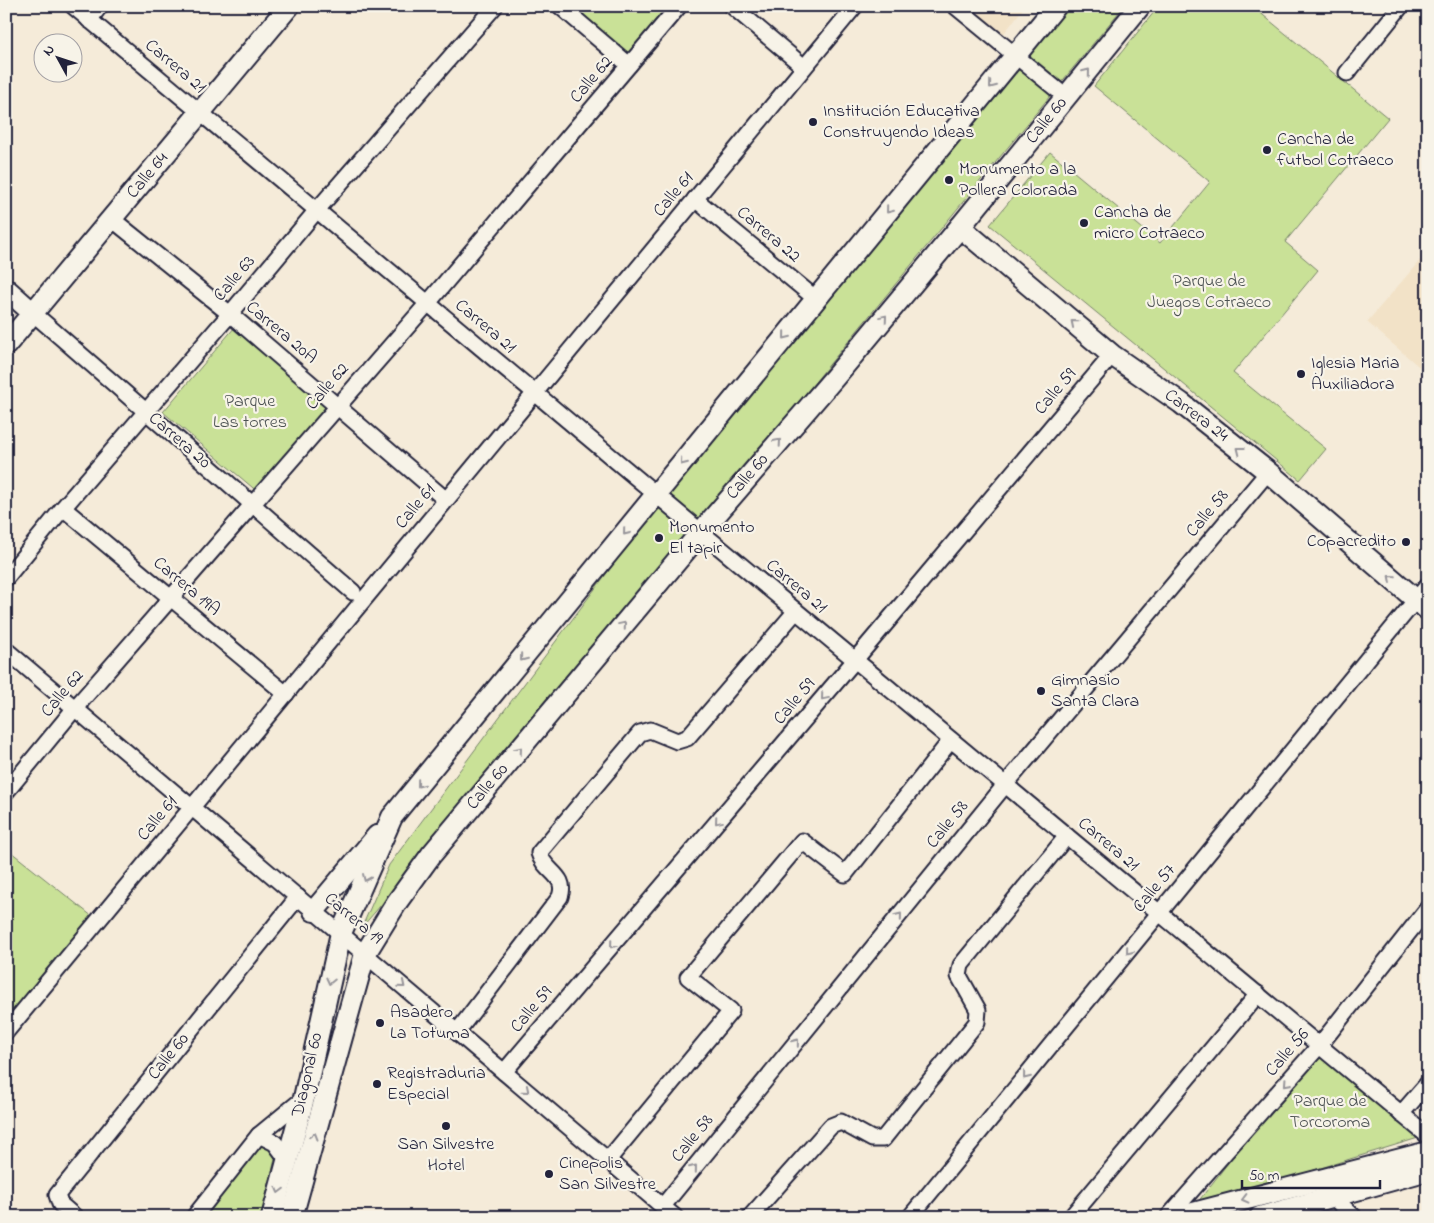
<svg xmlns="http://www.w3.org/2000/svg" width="1434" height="1223" font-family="'Indie Flower',sans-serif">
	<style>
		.built { fill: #f2e2c7 }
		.green { fill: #c9e197; stroke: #768269 }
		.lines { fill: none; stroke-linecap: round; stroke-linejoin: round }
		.minor-casing { stroke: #22223b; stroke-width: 19 }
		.tertiary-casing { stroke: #22223b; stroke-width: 24 }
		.minor { stroke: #f7f3e8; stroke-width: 15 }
		.tertiary { stroke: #f7f3e8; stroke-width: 20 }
		.oneway { stroke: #97959a }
		.poi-dot { fill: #22223b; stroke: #f7f3e8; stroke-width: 2 }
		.labels { text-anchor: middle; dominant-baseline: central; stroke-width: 4.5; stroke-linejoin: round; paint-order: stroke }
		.street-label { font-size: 18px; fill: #22223b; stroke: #f7f3e8 }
		.poi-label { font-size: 18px; fill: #22223b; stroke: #f7f3e8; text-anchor: start }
		.park-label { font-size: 18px; fill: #4c5252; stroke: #f7f3e8 }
	</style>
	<rect width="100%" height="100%" fill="#f5ebd9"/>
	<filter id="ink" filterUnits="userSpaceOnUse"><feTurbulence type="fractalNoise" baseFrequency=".02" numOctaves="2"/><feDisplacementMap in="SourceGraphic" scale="10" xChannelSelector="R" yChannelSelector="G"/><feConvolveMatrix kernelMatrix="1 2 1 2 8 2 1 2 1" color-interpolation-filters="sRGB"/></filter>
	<g filter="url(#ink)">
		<g class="built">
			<path d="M960,6h65l-26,34z"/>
			<path d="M1428,251v116l-4,4 -57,-49z"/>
		</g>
		<g class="green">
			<path d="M567,6h102l-44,51z"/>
			<path d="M1062,6h62l-654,796 -108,125 27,-62 273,-366z"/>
			<path d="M1159,6h93l136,112 -103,124 33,28 -85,103 93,76 -26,31 -310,-255 60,-73 110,91 50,-61 -116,-96z"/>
			<path d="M235,327l95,77 -71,89 -96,-81z"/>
			<path d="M6,848l92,73 -83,99 -9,-8z"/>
			<path d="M1322,1041l106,94 -234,72z"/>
			<path d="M261,1143l13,8 1,8 -14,58h-67z"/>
		</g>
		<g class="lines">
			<defs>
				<g id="minor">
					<path d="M73,6l628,526 727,604"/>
					<path d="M560,6l69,59"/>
					<path d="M732,6l72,61"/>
					<path d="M955,6l111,91"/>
					<path d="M89,20l11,-14"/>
					<path d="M1347,73l54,-67"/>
					<path d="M695,199l121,100"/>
					<path d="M112,219l118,95 216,186"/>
					<path d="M33,313l320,279"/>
					<path d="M63,508l223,186"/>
					<path d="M6,578l57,-70 167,-194 87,-104 178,-204"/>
					<path d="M6,650l669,567"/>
					<path d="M6,792l69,-84 353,-405 251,-297"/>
					<path d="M6,1032l849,-1026"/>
					<path d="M457,1032l103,-135c8,-22 -16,-25 -21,-44l101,-120 10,-3 27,11 10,-3 109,-127"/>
					<path d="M504,1072l351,-412 257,-305"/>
					<path d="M1401,1114l27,-31"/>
					<path d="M259,1135l16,8 12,16"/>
					<path d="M608,1160l123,-149 -43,-34 114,-136 43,33 106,-134"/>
					<path d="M1333,1197l21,20"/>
					<path d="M663,1206l342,-421 263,-313"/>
					<path d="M75,1217l-15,-13 -3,-9 241,-298"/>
					<path d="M194,1217l65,-82 45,-37"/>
					<path d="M750,1217l81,-91 10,-4 31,17h11l94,-117 1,-12 -19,-34 2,-11 106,-129"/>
					<path d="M910,1217l518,-632"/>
					<path d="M1071,1217l187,-223"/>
					<path d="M1168,1217l151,-171 109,-138"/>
				</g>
				<g id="tertiary">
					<path d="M960,227l152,128 69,48 87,69 160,138"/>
					<path d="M6,289l27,24"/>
					<path d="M6,345l283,-339"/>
					<path d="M314,911l63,-75"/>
					<path d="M272,1217l32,-119 37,-165 51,-116 664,-811"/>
					<path d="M292,1217l73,-263 32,-52 34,-47 270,-323 134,-155 125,-150 180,-221"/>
					<path d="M1178,1217l250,-65"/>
					<path d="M1260,1217l168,-47"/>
				</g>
			</defs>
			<use href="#minor" class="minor-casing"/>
			<use href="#tertiary" class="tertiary-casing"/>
			<use href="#minor" class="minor"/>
			<use href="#tertiary" class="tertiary"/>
		</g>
		<defs><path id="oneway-chevron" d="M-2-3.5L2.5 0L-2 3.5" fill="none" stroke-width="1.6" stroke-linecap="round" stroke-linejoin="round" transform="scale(1.25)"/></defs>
		<g class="oneway">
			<use href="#oneway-chevron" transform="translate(1087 72) rotate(-51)"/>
			<use href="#oneway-chevron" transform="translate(992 85) rotate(129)"/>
			<use href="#oneway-chevron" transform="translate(889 210) rotate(129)"/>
			<use href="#oneway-chevron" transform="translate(884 318) rotate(-50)"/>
			<use href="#oneway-chevron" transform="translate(1074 323) rotate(-140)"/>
			<use href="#oneway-chevron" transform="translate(786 336) rotate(129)"/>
			<use href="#oneway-chevron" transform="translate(778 442) rotate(-49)"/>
			<use href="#oneway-chevron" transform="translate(1240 450) rotate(-142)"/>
			<use href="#oneway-chevron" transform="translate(683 462) rotate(129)"/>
			<use href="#oneway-chevron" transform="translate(626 532) rotate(129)"/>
			<use href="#oneway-chevron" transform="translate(1391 578) rotate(-139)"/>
			<use href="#oneway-chevron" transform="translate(623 625) rotate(-50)"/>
			<use href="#oneway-chevron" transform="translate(523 658) rotate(129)"/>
			<use href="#oneway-chevron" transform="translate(824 697) rotate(130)"/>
			<use href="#oneway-chevron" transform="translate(519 750) rotate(-50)"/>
			<use href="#oneway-chevron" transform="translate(420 784) rotate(129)"/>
			<use href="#oneway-chevron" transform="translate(718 821) rotate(130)"/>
			<use href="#oneway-chevron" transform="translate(366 878) rotate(114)"/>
			<use href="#oneway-chevron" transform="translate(899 916) rotate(-51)"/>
			<use href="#oneway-chevron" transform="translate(613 945) rotate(130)"/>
			<use href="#oneway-chevron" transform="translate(1129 951) rotate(129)"/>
			<use href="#oneway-chevron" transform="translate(330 981) rotate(103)"/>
			<use href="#oneway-chevron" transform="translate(402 985) rotate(40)"/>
			<use href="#oneway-chevron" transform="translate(796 1042) rotate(-51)"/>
			<use href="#oneway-chevron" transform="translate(1026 1076) rotate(129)"/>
			<use href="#oneway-chevron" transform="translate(1287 1083) rotate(132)"/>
			<use href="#oneway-chevron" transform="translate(526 1090) rotate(40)"/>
			<use href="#oneway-chevron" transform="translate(314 1136) rotate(-74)"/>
			<use href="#oneway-chevron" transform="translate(694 1168) rotate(-51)"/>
			<use href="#oneway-chevron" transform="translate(279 1190) rotate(105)"/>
			<use href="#oneway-chevron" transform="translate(1245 1199) rotate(166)"/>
		</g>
	</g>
	<g class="poi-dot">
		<circle cx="813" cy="122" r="5"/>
		<circle cx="1267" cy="150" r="5"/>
		<circle cx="949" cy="180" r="5"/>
		<circle cx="1084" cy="223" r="5"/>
		<circle cx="1301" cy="374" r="5"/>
		<circle cx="659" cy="538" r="5"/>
		<circle cx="1406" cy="542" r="5"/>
		<circle cx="1041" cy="691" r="5"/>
		<circle cx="380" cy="1023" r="5"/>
		<circle cx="377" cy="1084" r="5"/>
		<circle cx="446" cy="1126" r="5"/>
		<circle cx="549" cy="1174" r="5"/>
	</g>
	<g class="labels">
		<g class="street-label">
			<text transform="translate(175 67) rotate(40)">Carrera 21</text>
			<text transform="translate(592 80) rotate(-50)">Calle 62</text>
			<text transform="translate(1047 121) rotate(-51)">Calle 60</text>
			<text transform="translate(148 176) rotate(-50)">Calle 64</text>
			<text transform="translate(674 195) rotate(-50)">Calle 61</text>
			<text transform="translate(768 235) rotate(40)">Carrera 22</text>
			<text transform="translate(235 279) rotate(-50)">Calle 63</text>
			<text transform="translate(485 327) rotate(40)">Carrera 21</text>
			<text transform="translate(281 333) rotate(40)">Carrera 20A</text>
			<text transform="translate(328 387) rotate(-49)">Calle 62</text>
			<text transform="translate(1056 392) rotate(-50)">Calle 59</text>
			<text transform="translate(1196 416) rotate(37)">Carrera 24</text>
			<text transform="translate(179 441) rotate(41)">Carrera 20</text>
			<text transform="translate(748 477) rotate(-49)">Calle 60</text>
			<text transform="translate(416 507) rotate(-50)">Calle 61</text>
			<text transform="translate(1208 514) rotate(-50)">Calle 58</text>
			<text transform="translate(186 587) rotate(40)">Carrera 19A</text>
			<text transform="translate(796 587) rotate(40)">Carrera 21</text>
			<text transform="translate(63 694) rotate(-50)">Calle 62</text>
			<text transform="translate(795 702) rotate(-50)">Calle 59</text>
			<text transform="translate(488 787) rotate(-50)">Calle 60</text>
			<text transform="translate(158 819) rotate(-50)">Calle 61</text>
			<text transform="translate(948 825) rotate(-51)">Calle 58</text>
			<text transform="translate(1108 845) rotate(40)">Carrera 21</text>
			<text transform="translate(1155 889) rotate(-51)">Calle 57</text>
			<text transform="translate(353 919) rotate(40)">Carrera 19</text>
			<text transform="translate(532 1010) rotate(-50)">Calle 59</text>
			<text transform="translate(1288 1053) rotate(-49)">Calle 56</text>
			<text transform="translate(169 1057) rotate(-51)">Calle 60</text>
			<text transform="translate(308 1075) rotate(-77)">Diagonal 60</text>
			<text transform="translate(693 1139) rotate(-51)">Calle 58</text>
		</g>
		<g class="poi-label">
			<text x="823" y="112">Institución Educativa<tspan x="823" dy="21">Construyendo Ideas</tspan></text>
			<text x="1277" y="140">Cancha de<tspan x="1277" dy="21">futbol Cotraeco</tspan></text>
			<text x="959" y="170">Monumento a la<tspan x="959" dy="21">Pollera Colorada</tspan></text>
			<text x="1094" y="213">Cancha de<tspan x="1094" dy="21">micro Cotraeco</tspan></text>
			<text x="1311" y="364">Iglesia Maria<tspan x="1311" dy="21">Auxiliadora</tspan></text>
			<text x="669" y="528">Monumento<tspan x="669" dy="21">El tapir</tspan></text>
			<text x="1396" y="542" text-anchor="end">Copacredito</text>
			<text x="1051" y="681">Gimnasio<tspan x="1051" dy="21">Santa Clara</tspan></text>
			<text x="390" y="1013">Asadero<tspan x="390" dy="21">La Totuma</tspan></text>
			<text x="387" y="1074">Registraduria<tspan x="387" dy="21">Especial</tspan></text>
			<text x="446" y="1145" text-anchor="middle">San Silvestre<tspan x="446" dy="21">Hotel</tspan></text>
			<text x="559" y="1164">Cinepolis<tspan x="559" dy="21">San Silvestre</tspan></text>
		</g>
		<g class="park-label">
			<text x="1209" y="282">Parque de<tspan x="1209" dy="21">Juegos Cotraeco</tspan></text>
			<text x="250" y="402">Parque<tspan x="250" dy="21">Las torres</tspan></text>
			<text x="1330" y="1102">Parque de<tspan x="1330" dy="21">Torcoroma</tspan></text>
		</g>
	</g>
	<rect width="1434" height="1223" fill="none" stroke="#f7f3e8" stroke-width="25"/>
	<rect x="12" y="12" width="1409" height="1198" fill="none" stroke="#22223b" stroke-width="2" filter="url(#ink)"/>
	<g transform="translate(58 58) rotate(310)"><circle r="24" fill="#f7f3e8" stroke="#a29fa3"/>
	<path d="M0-4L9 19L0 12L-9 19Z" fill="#22223b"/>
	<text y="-8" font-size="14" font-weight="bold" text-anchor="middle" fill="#22223b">N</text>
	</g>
	<path d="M1242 1180v8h138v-8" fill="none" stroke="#22223b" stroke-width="2.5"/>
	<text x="1249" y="1180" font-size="15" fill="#22223b" stroke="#f7f3e8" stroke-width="4" paint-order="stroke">50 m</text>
</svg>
